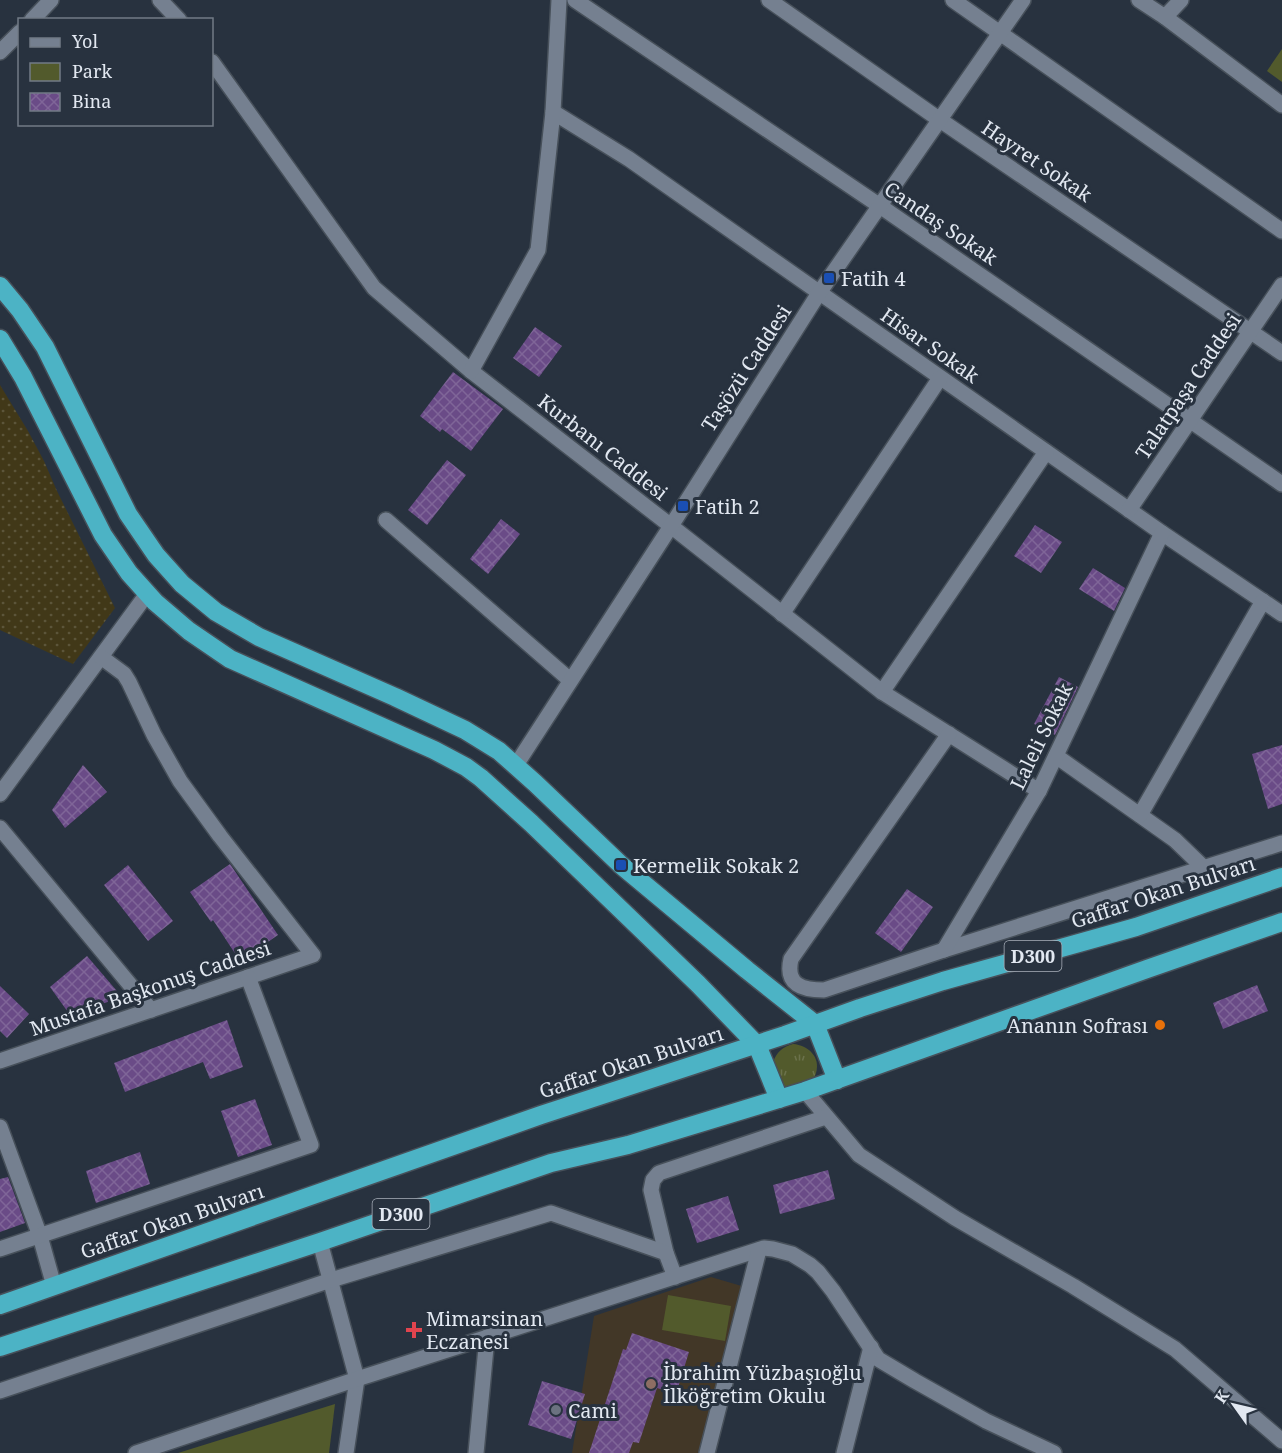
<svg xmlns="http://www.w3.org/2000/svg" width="1282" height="1453" font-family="'Noto Serif',serif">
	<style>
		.education { fill: #423727 }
		.grass { fill: url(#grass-tufts) }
		.sand { fill: url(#sand-dots) }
		.park { fill: #525a2c }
		.building { fill: url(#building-cross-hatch) }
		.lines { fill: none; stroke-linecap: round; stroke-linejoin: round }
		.street-casing { stroke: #47505a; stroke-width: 18 }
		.highway-casing { stroke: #47505a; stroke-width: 21 }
		.street { stroke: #758090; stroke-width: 15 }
		.highway { stroke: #4cb3c5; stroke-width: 18 }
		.transit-dot { fill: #1a4fb4; stroke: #28323f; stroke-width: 2 }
		.food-dot { fill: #e8710a; stroke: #28323f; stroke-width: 2 }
		.health-dot { fill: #e0444e; stroke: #28323f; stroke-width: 2 }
		.education-dot { fill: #8d6e63; stroke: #28323f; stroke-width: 2 }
		.worship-dot { fill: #6b7280; stroke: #28323f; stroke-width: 2 }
		.labels { text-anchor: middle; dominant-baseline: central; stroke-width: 6; stroke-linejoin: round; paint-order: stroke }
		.shield { fill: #28323f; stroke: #aab1bc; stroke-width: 1.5 }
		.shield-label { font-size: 18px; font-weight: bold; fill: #e2e8f1 }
		.street-label { font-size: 20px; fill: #e2e8f1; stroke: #28323f }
		.poi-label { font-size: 20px; fill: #e2e8f1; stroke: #28323f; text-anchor: start }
	</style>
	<defs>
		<pattern id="grass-tufts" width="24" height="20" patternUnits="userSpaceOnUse" patternTransform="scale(1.5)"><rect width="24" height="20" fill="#525a2c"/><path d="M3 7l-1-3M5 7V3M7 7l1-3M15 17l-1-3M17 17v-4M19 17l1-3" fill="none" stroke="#6b724b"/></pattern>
		<pattern id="sand-dots" width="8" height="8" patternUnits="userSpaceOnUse" patternTransform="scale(1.5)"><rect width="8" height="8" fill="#413818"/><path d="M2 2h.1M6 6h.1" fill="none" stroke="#5c553a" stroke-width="1.8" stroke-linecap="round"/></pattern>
		<pattern id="building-cross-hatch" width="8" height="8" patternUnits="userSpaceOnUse" patternTransform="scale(1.5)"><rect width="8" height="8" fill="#6a4b87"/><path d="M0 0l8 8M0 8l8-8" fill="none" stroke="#7f6598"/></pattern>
	</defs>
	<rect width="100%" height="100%" fill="#28323f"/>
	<path class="education" d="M711,1277l34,10 -43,166h-130l22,-137z"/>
	<path class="grass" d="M793,1044c15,1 28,13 23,29 -1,3 -2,6 -5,8 -5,5 -16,6 -23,7l-6,-3 -9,-23c4,-10 9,-15 20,-18z"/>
	<path class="sand" d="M0,385l28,46 16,30 13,30 58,117 -42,56 -73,-34z"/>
	<g class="park">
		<path d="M1282,49v33l-15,-11z"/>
		<path d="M668,1295l63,11 -6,35 -63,-11z"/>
		<path d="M335,1404l-6,49h-151z"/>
	</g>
	<g class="building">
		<path d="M535,327l27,19 -23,31 -26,-19z"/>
		<path d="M453,372l50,37 -32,42 -29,-22 -2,3 -20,-16z"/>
		<path d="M447,460l19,15 -39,50 -19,-15z"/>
		<path d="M501,519l19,15 -32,40 -18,-15z"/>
		<path d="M1035,525l27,17 -21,31 -27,-17z"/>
		<path d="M1093,568l32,20 -11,23 -35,-22z"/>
		<path d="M1059,677l19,10 -23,48 -21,-11z"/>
		<path d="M1282,745v59l-14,5 -16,-55z"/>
		<path d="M83,765l24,27 -42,36 -13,-18z"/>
		<path d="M230,864l48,71 -38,26 -27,-41 -2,2 -21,-30z"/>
		<path d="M128,865l45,56 -25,20 -44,-56z"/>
		<path d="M907,889l26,18 -32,45 -26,-19z"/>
		<path d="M87,956l35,41 -52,18 -20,-28z"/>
		<path d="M1257,985l11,26 -45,18 -10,-26z"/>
		<path d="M0,986l29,28 -22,24 -7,-7z"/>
		<path d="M227,1020l16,47 -33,12 -7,-17 -78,30 -11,-29z"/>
		<path d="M255,1099l17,46 -34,12 -17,-46z"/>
		<path d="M140,1152l10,32 -54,19 -10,-32z"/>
		<path d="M828,1170l7,29 -55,15 -7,-29z"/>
		<path d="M8,1177l17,46 -25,9v-53z"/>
		<path d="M728,1196l11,34 -42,13 -11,-34z"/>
		<path d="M632,1333l57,19 -13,42 -19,-6 -18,55 -6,-1 -4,11h-40l34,-104 3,1z"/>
		<path d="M542,1381l43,13 -14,45 -43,-14z"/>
	</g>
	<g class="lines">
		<defs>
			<g id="street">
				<path d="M160,0l19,20"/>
				<path d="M575,0l305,206 402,278"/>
				<path d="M769,0l171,120 342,233"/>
				<path d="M953,0l329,231"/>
				<path d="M1139,0l26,17 117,88"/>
				<path d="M1165,17l16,-17"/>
				<path d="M32,20l19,-20"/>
				<path d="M0,52l20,-20"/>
				<path d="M212,62l162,226 97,83 200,155 211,166 157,99"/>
				<path d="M553,112l76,47 533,374 120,81"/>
				<path d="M471,371l67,-121 15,-138 6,-112"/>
				<path d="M1129,510l153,-225"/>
				<path d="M386,520l184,160"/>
				<path d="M782,614l158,-236"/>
				<path d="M882,692l164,-240"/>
				<path d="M949,734l-158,225c-6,26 11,31 33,31l120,-40 338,-107"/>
				<path d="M1056,756l119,84 29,28"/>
				<path d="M516,765l155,-239 148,-233 204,-293"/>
				<path d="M0,794l147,-200"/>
				<path d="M1140,815l123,-214"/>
				<path d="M0,828l151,182"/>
				<path d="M944,950l95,-159 123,-258"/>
				<path d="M0,1061l313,-106 -93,-119 -40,-55 -26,-46 -25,-53 -5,-8 -23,-17"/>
				<path d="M805,1091l54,64 96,63 118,68 102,63 107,92"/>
				<path d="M0,1127l40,109 14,50"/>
				<path d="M320,1242l37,137 -11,74"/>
				<path d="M0,1249l311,-104 -63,-168"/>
				<path d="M675,1277l-9,-24 -15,-63 2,-10 6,-7 167,-56"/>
				<path d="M0,1391l331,-111 220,-67 115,40"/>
				<path d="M136,1453l221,-74 407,-131 9,1 19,5 18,11 8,7 15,19 45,68 37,22 71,40 68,32"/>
				<path d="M476,1453l11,-116"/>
				<path d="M707,1453l52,-203"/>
				<path d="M844,1453l27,-106"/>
			</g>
			<g id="highway">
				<path d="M0,286l20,24 25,37 83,167 28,41 26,29 34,28 43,25 136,60 70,33 34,21 36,32 86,82 126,105 68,54 22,56"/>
				<path d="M0,339l23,38 80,158 26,38 26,29 34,29 41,28 204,91 32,17 15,11 50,45 167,161 59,61 22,54"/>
				<path d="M0,1305l541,-190 244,-80 75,-27 83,-27 193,-54 146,-50"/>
				<path d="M0,1347l320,-105 231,-79 77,-18 177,-54 342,-122 135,-47"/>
			</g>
		</defs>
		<use href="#street" class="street-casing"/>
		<use href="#highway" class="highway-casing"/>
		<use href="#street" class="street"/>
		<use href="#highway" class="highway"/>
	</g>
	<g class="transit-dot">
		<rect x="823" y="272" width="12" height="12" rx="3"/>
		<rect x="677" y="500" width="12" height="12" rx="3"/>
		<rect x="615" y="859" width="12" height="12" rx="3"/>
	</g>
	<circle class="food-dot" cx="1160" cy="1025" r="6"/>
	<path class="health-dot" d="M411 1321h6v6h6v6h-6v6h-6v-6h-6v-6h6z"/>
	<circle class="education-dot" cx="651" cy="1384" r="6"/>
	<circle class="worship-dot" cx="556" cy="1410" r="6"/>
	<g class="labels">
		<g class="shield">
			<rect x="1004.5" y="941" width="57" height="30" rx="4.5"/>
			<rect x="372.5" y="1199" width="57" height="30" rx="4.5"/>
		</g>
		<g class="shield-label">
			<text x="1033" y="956">D300</text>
			<text x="401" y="1214">D300</text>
		</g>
		<g class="street-label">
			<text transform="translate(1037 161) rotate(34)">Hayret Sokak</text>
			<text transform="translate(941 223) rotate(34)">Candaş Sokak</text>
			<text transform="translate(930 345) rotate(35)">Hisar Sokak</text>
			<text transform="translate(746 368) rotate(-57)">Taşözü Caddesi</text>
			<text transform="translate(1188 386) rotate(-56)">Talatpaşa Caddesi</text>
			<text transform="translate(603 447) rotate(38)">Kurbanı Caddesi</text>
			<text transform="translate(1041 736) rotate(-64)">Laleli Sokak</text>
			<text transform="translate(1163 892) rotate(-18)">Gaffar Okan Bulvarı</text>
			<text transform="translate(150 988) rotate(-19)">Mustafa Başkonuş Caddesi</text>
			<text transform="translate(631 1062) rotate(-18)">Gaffar Okan Bulvarı</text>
			<text transform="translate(172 1221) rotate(-19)">Gaffar Okan Bulvarı</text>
		</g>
		<g class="poi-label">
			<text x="841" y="278">Fatih 4</text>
			<text x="695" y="506">Fatih 2</text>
			<text x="633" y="865">Kermelik Sokak 2</text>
			<text x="1148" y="1025" text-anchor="end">Ananın Sofrası</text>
			<text x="426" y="1318">Mimarsinan<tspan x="426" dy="23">Eczanesi</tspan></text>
			<text x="663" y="1372">İbrahim Yüzbaşıoğlu<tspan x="663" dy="23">İlköğretim Okulu</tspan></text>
			<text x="568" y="1410">Cami</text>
		</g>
	</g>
	<rect x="18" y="18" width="195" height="108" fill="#28323f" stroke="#727b86" stroke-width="1.5"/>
	<rect x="30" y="38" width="30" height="9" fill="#758090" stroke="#727b86" stroke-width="1.5"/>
	<text x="72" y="48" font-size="18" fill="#e2e8f1">Yol</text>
	<rect x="30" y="63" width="30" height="18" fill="#525a2c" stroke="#727b86" stroke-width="1.5"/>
	<text x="72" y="78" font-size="18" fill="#e2e8f1">Park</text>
	<rect x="30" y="93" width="30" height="18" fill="url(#building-cross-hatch)" stroke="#727b86" stroke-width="1.5"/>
	<text x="72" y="108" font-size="18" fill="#e2e8f1">Bina</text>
	<g transform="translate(1234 1405) rotate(304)" stroke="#28323f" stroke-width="4.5" paint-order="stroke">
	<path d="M0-4.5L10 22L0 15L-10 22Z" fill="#e2e8f1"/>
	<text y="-9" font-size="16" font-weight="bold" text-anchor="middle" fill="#e2e8f1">K</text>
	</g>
</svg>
